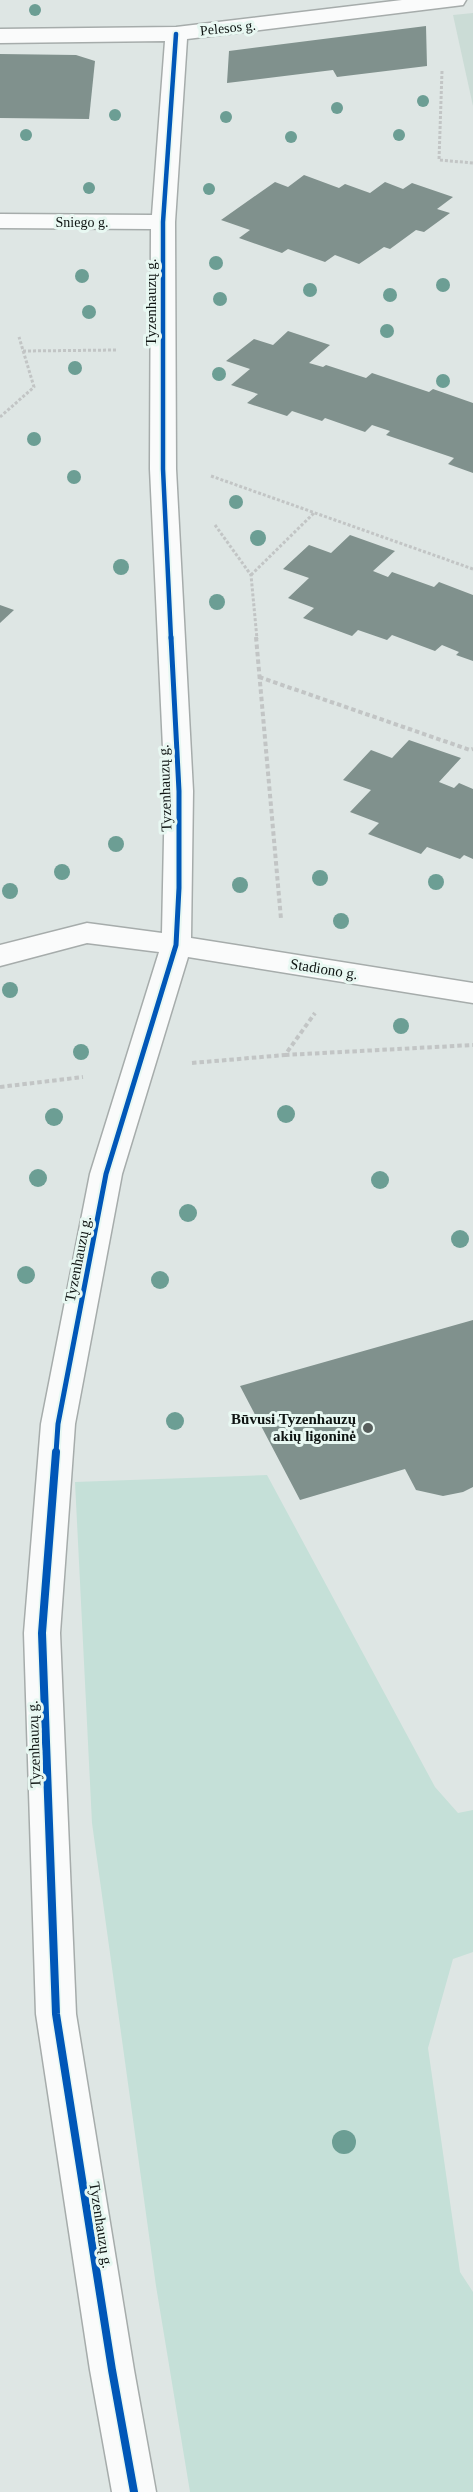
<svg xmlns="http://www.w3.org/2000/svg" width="473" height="2492" font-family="Georgia,serif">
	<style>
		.built { fill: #cbdcd6 }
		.green { fill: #c5e0d8 }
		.building { fill: #80918d }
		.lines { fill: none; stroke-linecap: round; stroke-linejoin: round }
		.street-casing { stroke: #a6acab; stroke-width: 3 }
		.path-far1 { stroke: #c2c5c5; stroke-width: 3; stroke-dasharray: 3 2; stroke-linecap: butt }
		.path { stroke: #c2c5c5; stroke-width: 4; stroke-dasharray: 4.5 3; stroke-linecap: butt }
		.street { fill: #fafbfb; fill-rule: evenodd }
		.cycleway-far2-casing { stroke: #e8f8f2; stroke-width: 8 }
		.cycleway-far1-casing { stroke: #e8f8f2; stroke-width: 9 }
		.cycleway-casing { stroke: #e8f8f2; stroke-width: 11 }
		.cycleway-far2 { stroke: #0057b8; stroke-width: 4.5 }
		.cycleway-far1 { stroke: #0057b8; stroke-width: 5 }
		.cycleway { stroke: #0057b8; stroke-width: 8 }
		.tree { fill: #6c9e94 }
		.poi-dot { fill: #575e5c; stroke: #e8f8f2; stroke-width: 2 }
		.labels { text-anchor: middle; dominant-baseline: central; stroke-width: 6; stroke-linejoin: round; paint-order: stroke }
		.far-street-label { font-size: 14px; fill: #0e1412; stroke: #e8f8f2 }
		.street-label { font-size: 15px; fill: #0e1412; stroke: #e8f8f2 }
		.poi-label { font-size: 15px; font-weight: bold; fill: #0e1412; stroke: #e8f8f2; text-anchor: end }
	</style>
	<rect width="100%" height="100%" fill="#dee6e4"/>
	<path class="built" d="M473,13v93l-20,-91z"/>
	<path class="green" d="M267,1475l168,312 23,26 15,-3v142l-20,7 -25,89 32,224 13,20v200h-283l-34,-206 -64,-463 -17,-341z"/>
	<g class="building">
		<path d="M426,26l1,40 -90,11 -4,-7 -106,13 2,-32z"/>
		<path d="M0,54l76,1 19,6 -6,58 -89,-1z"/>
		<path d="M304,175l35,13 6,-4 25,9 15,-11 18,7 9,-6 41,14 -16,12 13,4 -26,19 -8,-2 -26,19 -6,-2 -25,17 -24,-9 -10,7 -37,-13 -6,4 -43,-15 11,-8 -29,-10 54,-38 13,5z"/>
		<path d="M288,331l42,14 -21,18 14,4 3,-2 40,13 6,-5 57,19 4,-3 40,14v70l-25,-9 6,-6 -68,-23 4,-4 -18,-6 -7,7 -40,-14 -3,3 -30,-10 -5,5 -40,-13 11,-9 -27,-9 19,-16 -24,-8 28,-22 19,6z"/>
		<path d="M350,535l45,16 -22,20 15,6 4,-5 42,15 5,-5 34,13v66l-17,-6 3,-3 -17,-7 -7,6 -43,-16 -5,5 -29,-10 -6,6 -49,-18 11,-10 -26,-10 21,-20 -26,-9 26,-24 22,8z"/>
		<path d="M0,605l14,5 -14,13z"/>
		<path d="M409,740l52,18 -22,24 15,6 5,-5 14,6v70l-9,-4 -4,4 -33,-12 -6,7 -53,-20 11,-11 -29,-11 21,-22 -28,-10 28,-30 21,8z"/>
		<path d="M473,1320v167l-10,5 -20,4 -27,-6 -11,-21 -105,31 -60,-114z"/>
	</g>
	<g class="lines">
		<defs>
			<path id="street" d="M402,0h64l-3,5 -8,1 -268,33 -12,183 1,247 17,322 -2,147 282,45v20l-285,-46 -66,217 -47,250 -15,209 16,381 58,356 22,122h-44l-22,-122 -54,-356 -12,-381 17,-209 49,-250 69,-222 -72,-9 -87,23v-21l87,-22 75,10 3,-142 -15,-322 1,-240 -151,-1v-14l152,1 13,-174 -165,2v-14l176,-2z"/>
		</defs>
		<use href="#street" class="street-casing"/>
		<g class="path-far1">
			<path d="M442,71l-3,89 34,3"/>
			<path d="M23,351l94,-1"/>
			<path d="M0,417l34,-30 -15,-50"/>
			<path d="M211,476l262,93"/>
			<path d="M215,525l36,50 6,64"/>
			<path d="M251,575l63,-62"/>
		</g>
		<g class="path">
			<path d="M256,637l25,282"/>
			<path d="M259,677l211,73 3,-1"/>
			<path d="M285,1055l188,-10"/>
			<path d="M192,1063l93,-8 30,-42"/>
			<path d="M0,1087l83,-10"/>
		</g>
		<use href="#street" class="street"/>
		<defs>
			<path id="cycleway-far2" d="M171,639l-8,-170v-247l13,-188"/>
			<path id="cycleway-far1" d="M56,1453l2,-29 48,-250 70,-229 3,-57v-97l-8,-154"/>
			<path id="cycleway" d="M56,1452l-14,181 14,381 56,356 22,122"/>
		</defs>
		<use href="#cycleway-far2" class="cycleway-far2-casing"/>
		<use href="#cycleway-far1" class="cycleway-far1-casing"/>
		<use href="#cycleway" class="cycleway-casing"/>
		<use href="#cycleway-far2" class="cycleway-far2"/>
		<use href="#cycleway-far1" class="cycleway-far1"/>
		<use href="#cycleway" class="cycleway"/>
	</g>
	<g class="tree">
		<circle cx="35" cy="10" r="6"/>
		<circle cx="423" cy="101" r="6"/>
		<circle cx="337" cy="108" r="6"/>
		<circle cx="115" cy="115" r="6"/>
		<circle cx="226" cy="117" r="6"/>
		<circle cx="26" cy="135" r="6"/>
		<circle cx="399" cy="135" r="6"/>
		<circle cx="291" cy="137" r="6"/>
		<circle cx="89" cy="188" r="6"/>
		<circle cx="209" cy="189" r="6"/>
		<circle cx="216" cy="263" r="7"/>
		<circle cx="82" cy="276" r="7"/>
		<circle cx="443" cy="285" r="7"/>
		<circle cx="310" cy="290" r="7"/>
		<circle cx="390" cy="295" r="7"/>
		<circle cx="220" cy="299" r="7"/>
		<circle cx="89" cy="312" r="7"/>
		<circle cx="387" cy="331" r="7"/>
		<circle cx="75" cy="368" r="7"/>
		<circle cx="219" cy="374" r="7"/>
		<circle cx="443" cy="381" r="7"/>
		<circle cx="34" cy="439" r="7"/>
		<circle cx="74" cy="477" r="7"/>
		<circle cx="236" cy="502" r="7"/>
		<circle cx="258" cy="538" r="8"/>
		<circle cx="121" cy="567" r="8"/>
		<circle cx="217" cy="602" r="8"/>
		<circle cx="116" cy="844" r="8"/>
		<circle cx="62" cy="872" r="8"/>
		<circle cx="320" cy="878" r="8"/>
		<circle cx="436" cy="882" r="8"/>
		<circle cx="240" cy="885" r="8"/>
		<circle cx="10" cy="891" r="8"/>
		<circle cx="341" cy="921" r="8"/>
		<circle cx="10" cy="990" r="8"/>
		<circle cx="401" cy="1026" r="8"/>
		<circle cx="81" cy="1052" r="8"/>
		<circle cx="286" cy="1114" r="9"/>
		<circle cx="54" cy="1117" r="9"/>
		<circle cx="38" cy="1178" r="9"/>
		<circle cx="380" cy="1180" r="9"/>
		<circle cx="188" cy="1213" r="9"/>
		<circle cx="460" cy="1239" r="9"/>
		<circle cx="26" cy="1275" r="9"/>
		<circle cx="160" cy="1280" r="9"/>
		<circle cx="175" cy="1421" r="9"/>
		<circle cx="344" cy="2142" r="12"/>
	</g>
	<circle class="poi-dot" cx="368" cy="1428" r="6"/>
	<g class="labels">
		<g class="far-street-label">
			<text transform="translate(228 28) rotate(-6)">Pelesos g.</text>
			<text x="82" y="222">Sniego g.</text>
		</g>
		<g class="street-label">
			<text transform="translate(151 302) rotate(-90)">Tyzenhauzų g.</text>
			<text transform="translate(165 788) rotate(-92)">Tyzenhauzų g.</text>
			<text transform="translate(324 969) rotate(9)">Stadiono g.</text>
			<text transform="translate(78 1259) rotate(-79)">Tyzenhauzų g.</text>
			<text transform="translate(34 1744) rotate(-92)">Tyzenhauzų g.</text>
			<text transform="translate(101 2225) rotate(81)">Tyzenhauzų g.</text>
		</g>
		<g class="poi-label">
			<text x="356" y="1419">Būvusi Tyzenhauzų<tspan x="356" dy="17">akių ligoninė</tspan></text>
		</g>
	</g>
</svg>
